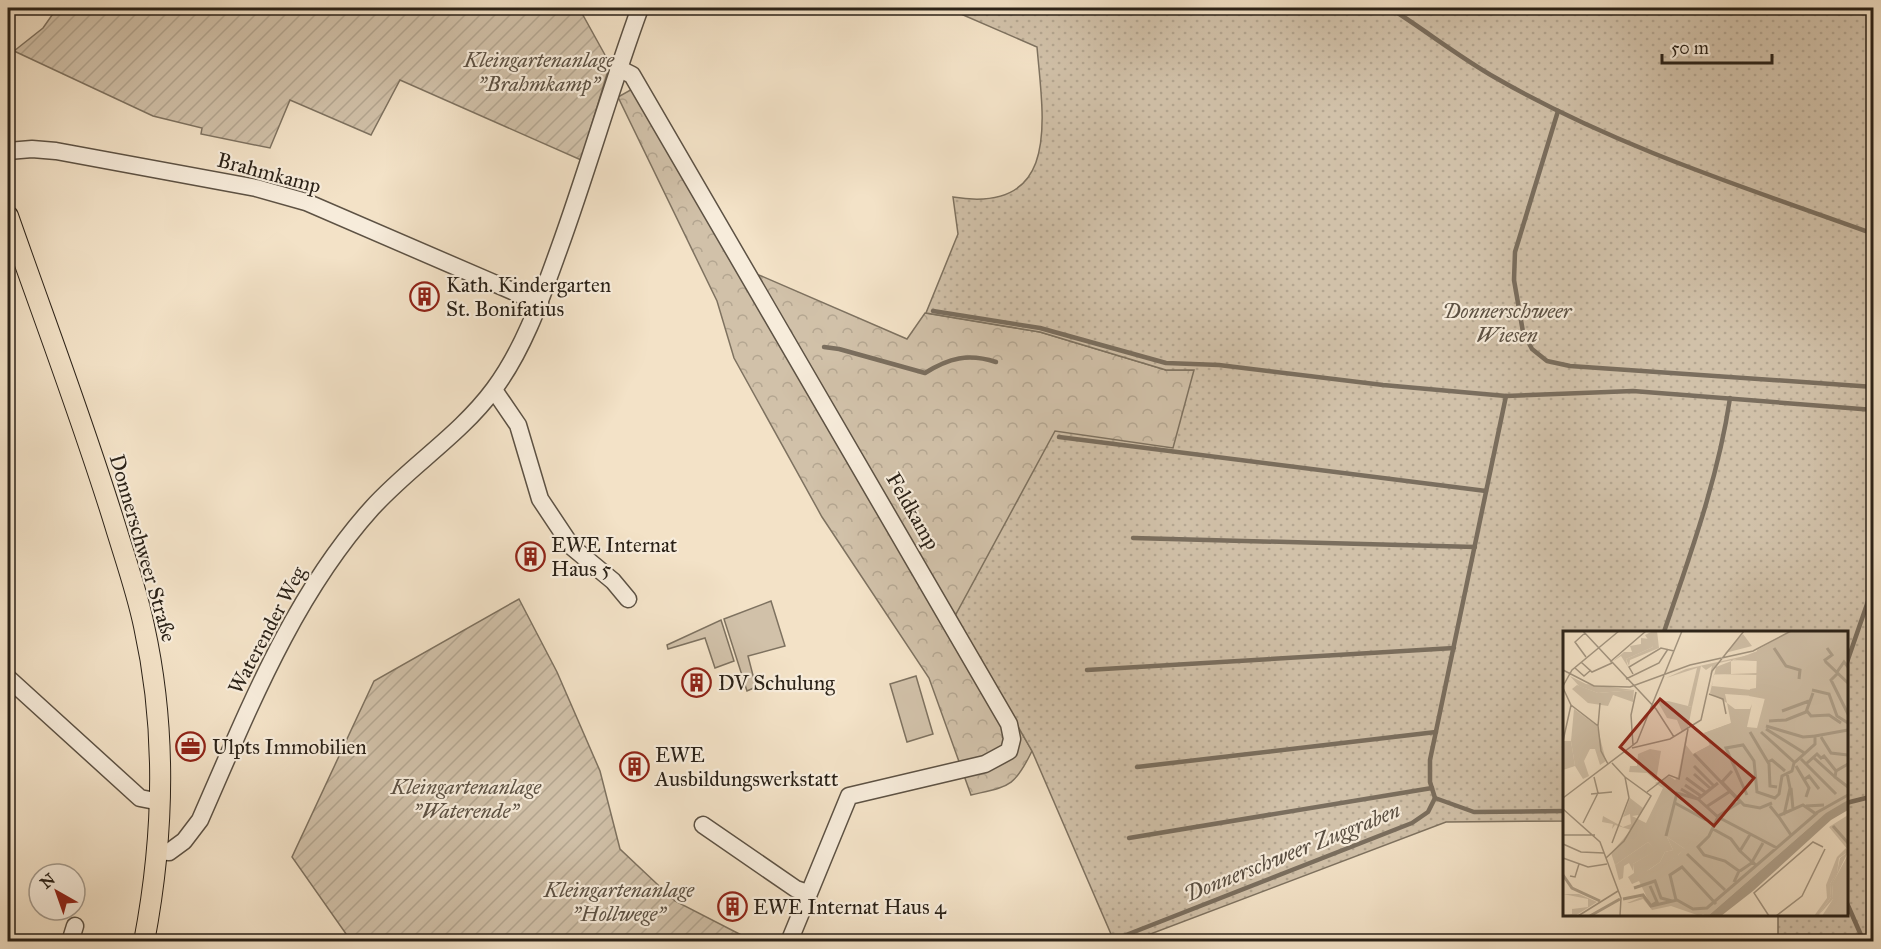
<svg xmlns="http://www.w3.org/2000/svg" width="1881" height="949" font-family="'IM FELL Great Primer',serif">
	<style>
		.grass { fill: #d1c1a9; stroke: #7e7260; stroke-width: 1.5 }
		.forest { fill: url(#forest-crowns); stroke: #7e7260; stroke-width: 1.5 }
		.park { fill: url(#park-dots); stroke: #7e7260; stroke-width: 1.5 }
		.garden { fill: url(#garden-furrows); stroke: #7e7260; stroke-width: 1.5 }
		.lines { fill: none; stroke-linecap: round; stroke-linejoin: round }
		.stream { stroke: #7a6e5e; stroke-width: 4.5 }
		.minor-casing { stroke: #5d5244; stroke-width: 19 }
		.major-casing { stroke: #2b2218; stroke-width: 22 }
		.minor { stroke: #f7ecdb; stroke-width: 16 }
		.major { stroke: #f3e2c7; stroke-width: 20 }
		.labels { text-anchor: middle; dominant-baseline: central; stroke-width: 4.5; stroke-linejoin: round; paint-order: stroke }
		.park-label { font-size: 21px; font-style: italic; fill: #5d5244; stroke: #f7ecdb }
		.street-label { font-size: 21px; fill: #2b2218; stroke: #f7ecdb }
		.poi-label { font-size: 21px; fill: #2b2218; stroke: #f7ecdb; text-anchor: start }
		.water-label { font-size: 22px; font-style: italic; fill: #594e41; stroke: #f7ecdb }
		.inset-river { fill: none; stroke: #afa18c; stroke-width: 3 }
		.inset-road { fill: none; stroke: #a39581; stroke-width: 1.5 }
		.view { fill: #8f2418; fill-opacity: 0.15; stroke: #8f2418; stroke-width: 3 }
		.inset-edge { fill: none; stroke: #2b2218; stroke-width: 3 }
	</style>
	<defs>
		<pattern id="forest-crowns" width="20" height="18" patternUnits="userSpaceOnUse" patternTransform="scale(1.5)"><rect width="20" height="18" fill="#d1c1a9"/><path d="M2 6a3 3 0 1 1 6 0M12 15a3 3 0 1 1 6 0" fill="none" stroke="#b4a691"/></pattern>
		<pattern id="park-dots" width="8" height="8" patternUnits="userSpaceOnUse" patternTransform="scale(1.5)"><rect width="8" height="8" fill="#d1c1a9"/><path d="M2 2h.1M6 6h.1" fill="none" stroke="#b4a691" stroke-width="1.8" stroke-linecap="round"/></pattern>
		<pattern id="garden-furrows" width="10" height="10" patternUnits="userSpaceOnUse" patternTransform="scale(1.5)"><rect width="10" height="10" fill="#d1c1a9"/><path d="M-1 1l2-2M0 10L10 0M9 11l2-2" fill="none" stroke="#b4a691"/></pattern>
	</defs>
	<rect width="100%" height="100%" fill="#f3e2c7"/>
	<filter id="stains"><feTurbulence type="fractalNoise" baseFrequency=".00333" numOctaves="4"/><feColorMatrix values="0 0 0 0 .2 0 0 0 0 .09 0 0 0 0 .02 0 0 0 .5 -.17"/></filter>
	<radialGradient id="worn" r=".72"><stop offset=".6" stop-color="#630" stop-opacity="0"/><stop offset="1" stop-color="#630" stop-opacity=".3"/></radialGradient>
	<g class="grass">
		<path d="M771,601l14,45 -37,10 8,31 -9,4 -23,-72z"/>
		<path d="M721,620l13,41 -19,7 -10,-30 -37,11 -1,-4z"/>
		<path d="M916,676l17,58 -26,8 -17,-58z"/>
	</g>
	<path class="forest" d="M634,88l114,192 11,-5 148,64 18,-26 115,19 126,38h29l-21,78 -219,168 77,135c-18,37 -23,35 -61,44l-42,-117 -107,-161 -88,-159 -17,-57 -99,-204z"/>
	<path class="park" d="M947,8h926v933h-95v-26l68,-1v-282h-282v189l-118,1 -314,119h-18l-82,-190 -77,-135 100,-185 118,17 21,-78h-28l-126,-38 -114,-19 32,-79 -5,-37c109,18 90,-79 84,-150z"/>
	<g class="garden">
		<path d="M57,8h522l31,56 -29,96 -181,-80 -29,55 -81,-35 -20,48 -69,-14 1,-6 -49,-12 -139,-65 29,-23z"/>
		<path d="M519,599l38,73 43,99 20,78 55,52 78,40h-402l-59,-84 82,-176z"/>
	</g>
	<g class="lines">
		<g class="stream">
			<path d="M1390,8c35,22 69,49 106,70 118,68 250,110 378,156"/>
			<path d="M1558,111l-43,141 -1,28 9,52 9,17 15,12 23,5 304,21"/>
			<path d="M933,311l107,17 126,35 53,2 164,20 123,11 127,-5 241,19"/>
			<path d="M824,347l15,2 86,24c24,-15 43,-20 71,-11"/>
			<path d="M1059,437l427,54"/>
			<path d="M1133,538l342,9"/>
			<path d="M1664,632c26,-77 54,-153 66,-234"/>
			<path d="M1846,665l28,-81"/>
			<path d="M1087,670l367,-22"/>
			<path d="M1137,767l299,-35"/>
			<path d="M1435,798l-5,-16v-22l76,-364"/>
			<path d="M1846,803l28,-7"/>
			<path d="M1129,838l303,-50"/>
			<path d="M1846,901l18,41"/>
			<path d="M1123,942l-2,-5 291,-114 16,-11 7,-14 39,14 90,-1"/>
		</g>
		<defs>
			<g id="minor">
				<path d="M618,68l14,7 377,649 3,15 -3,12 -24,13 -136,32 -60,146"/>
				<path d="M8,151l24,-2 24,2 200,37 50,14 234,101"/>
				<path d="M494,390l24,35 22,74 32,48 41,34 15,18"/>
				<path d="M8,678l132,120 20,4"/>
				<path d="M703,825l93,64 12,4"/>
				<path d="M157,851l12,1 15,-11 16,-21c48,-109 92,-223 172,-312 38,-42 88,-73 122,-119 30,-40 48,-93 65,-140 29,-80 52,-162 81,-241"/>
				<path d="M70,942l5,-16"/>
			</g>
			<path id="major" d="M8,216c36,103 75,205 107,309 10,33 22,67 29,101 23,104 20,211 0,316"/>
		</defs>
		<use href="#minor" class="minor-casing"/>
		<use href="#major" class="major-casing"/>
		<use href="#minor" class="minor"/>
		<use href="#major" class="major"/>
	</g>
	<defs>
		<symbol id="building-ring" viewBox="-11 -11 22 22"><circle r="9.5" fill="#f7ecdb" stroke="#8f2418" stroke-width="1.5"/><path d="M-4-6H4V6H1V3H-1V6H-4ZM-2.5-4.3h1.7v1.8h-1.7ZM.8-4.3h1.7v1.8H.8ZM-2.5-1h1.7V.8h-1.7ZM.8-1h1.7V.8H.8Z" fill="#8f2418"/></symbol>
		<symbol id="office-ring" viewBox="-11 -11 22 22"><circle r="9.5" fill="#f7ecdb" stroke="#8f2418" stroke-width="1.5"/><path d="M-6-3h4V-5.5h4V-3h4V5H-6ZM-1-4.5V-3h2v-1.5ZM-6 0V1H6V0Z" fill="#8f2418"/></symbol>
	</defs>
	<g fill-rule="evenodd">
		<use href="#building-ring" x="408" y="280" width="33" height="33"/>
		<use href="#building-ring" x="514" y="540" width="33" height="33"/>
		<use href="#building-ring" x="680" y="666" width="33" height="33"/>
		<use href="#office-ring" x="174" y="730" width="33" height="33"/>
		<use href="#building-ring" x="618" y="750" width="33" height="33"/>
		<use href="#building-ring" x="716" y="890" width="33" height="33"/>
	</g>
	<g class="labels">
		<g class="park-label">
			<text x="539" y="60">Kleingartenanlage<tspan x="539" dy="24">"Brahmkamp"</tspan></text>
			<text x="1507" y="311">Donnerschweer<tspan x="1507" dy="24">Wiesen</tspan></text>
			<text x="466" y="787">Kleingartenanlage<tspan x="466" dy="24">"Waterende"</tspan></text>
			<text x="619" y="890">Kleingartenanlage<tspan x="619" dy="24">"Hollwege"</tspan></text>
		</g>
		<g class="street-label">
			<text transform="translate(269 173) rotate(15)">Brahmkamp</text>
			<text transform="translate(913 511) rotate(60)">Feldkamp</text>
			<text transform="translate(143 548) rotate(74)">Donnerschweer Straße</text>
			<text transform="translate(267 630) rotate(-62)">Waterender Weg</text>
		</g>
		<g class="poi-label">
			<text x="446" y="285">Kath. Kindergarten<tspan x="446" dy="24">St. Bonifatius</tspan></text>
			<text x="551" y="545">EWE Internat<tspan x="551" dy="24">Haus 5</tspan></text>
			<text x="718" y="683">DV Schulung</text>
			<text x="212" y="747">Ulpts Immobilien</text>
			<text x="655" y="755">EWE<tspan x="655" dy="24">Ausbildungswerkstatt</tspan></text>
			<text x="753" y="907">EWE Internat Haus 4</text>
		</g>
		<g class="water-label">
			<text transform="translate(1292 852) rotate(-22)">Donnerschweer Zuggraben</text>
		</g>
	</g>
	<g transform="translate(1563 631)">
		<rect width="285" height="285" fill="#f3e2c7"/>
		<path d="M180,3l9,12 -27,7zM285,8v161l-22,13 -118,103 -39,-13 -18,3 -12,-25 -7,3 -4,-7 6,-4 -1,-9 23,-14 -8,-8 -33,23 -4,-12 20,-23 -16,-5 -3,4 1,-5 -11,-2 1,-6 20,11 8,-3 -1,-10 -7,3 7,-19 13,10 -4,7 -7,1 14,7 17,-35 -8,-5 14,-7 6,4 23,-20 -5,-6 17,-9 -6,-12 27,-10 -4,-20 -17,-10 6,-26 57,-22zM168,29l27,1 -1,12 -26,1zM151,43l43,1 4,16 -49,-5zM162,63l44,3 -4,1 -8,30 -10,-1 5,-23 -2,5h-15l-8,-6zM104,206l18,12 -7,6 4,8 -7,-5 -28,13 13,-9 5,-10 8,-2zM0,110h8l4,25 -12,4zM285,184v35l-19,-23zM285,221l-16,33 1,14 -15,17 13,-19 -1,-13 7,-12 3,-14z" fill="#d1c1a9" fill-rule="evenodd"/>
		<path d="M90,0h4l2,17 -29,12 -1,6 -3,-7 27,-12 -8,-12zM195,22v8l-21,-2 -18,4 -9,12 2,-9 -6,4 -5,-4 -9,41 -4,-1 9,-38 -31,10 20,-9zM7,45l16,8 48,6 -36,3 -19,-7zM11,78l23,17 9,35 -6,4 -5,-16h-5l-6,12 5,15 -6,3 -8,-13 -4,-25zM124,99l-1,15 18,23 -27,13zM104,206l18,12 -7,6 4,9 -7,-6 -14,8 4,5 -19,1 14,-10 5,-10 8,-2zM85,211l9,8 -24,14v7l-4,-8 -5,3 -1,12 -4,2 -4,-15zM283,217l2,4 -9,6 -2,15 -7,11 1,13 -13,19h-4l13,-18 -1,-13 11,-28zM285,224v61h-26l11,-17 -1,-15zM0,263h16l18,8 -22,14h-12l9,-2v-5l16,-2v-8zM81,265l8,10 17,-3 37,9 -6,4 -29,-10 -19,4 -9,-11 -13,4h-3z" fill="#d1c1a9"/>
		<path d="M229,0h56v169l-37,25 -102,89 -38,-10 -19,1 -12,-24 39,-26 35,-40 -16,-14 -22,-7 6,-24 13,-5 5,6 4,-3 -11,-14 17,-9 -6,-12 28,-10 11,7 19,-2 6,-21 -3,-8 -16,-3 1,-7 6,-1 1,-38zM78,7l9,1 3,8 -27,12 2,8 -7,-11 -9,6 12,-10h8l-2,-6 11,-2z" fill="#d1c1a9"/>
		<path d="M14,54l21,8 36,-3 -1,12 -20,-7 -5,11 -20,-3 -16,-14zM105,70l24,6 -4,21 -6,4 -5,-12 -10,-2 -9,-16zM87,118l11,2 -5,30 -9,-8 -18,-1 1,-6h7l1,-12z" fill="#d1c1a9"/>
		<path d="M285,169v10l-17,10 -78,71 -32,25h-13l118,-103z" fill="#afa18c"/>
		<path class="inset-river" d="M211,17l12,18 14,4 -1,9M264,17l5,7 -7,5 1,2 22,21M274,41l7,-10 4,5M274,43l-6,6 17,34M249,59l17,4 8,22 11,7M219,80l27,-10M244,80l4,5 18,-1 12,8M206,90l17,-1 20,-8 7,-19M203,95l37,11 13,-1M203,98l40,25M187,101l19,32 1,22 7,1M198,101l33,30M258,106l10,16 17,2M131,123l46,48 -22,14M251,127l21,19M238,128l35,35M205,131l4,-2 13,11M244,132l10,-9 4,4 3,-2 12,15M285,133l-12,7 -1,6 13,10M131,135l20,20M233,135l13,22 -3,9M169,140l-10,11 22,23 16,3 12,-5M131,143l17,15M123,147l19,14M242,148l4,-3 10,13M122,154l16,11M228,157l2,21M118,158l17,10M184,164l-21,-47 17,-3 11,16 3,31 18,6M135,168l20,-16M211,168l5,-5 3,-18 10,-5 2,-8 21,-19v-8l33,-6M112,172l31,17M243,175l18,-1M143,176l23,-15M253,182l32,-18M221,184l6,-27 -3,-15M155,186l-9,19 -11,11 6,8 21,6 14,10 -5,11M216,186l12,18M270,195l15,17M150,198l18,10 9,12M188,202l-11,18 12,11M103,205l11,-43 21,6 20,18 59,31M124,223l38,36M189,231l11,-19M177,240l13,-9 3,4M0,244l9,13 28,13M87,255l7,16 -5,3M71,257l21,-7 6,17 11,3M60,268l20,-4 8,11 26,-6 16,9 14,-1 109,-94 -13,-9 -25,11 -8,-10M113,269l-6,-25 12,-8 34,37M27,285l30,-17"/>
		<path class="inset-road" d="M20,0l73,78 18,28M22,2l-10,9 11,15M18,31l11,10 20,-9M47,31l36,-31M12,37l9,8 7,-6M0,39l31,16 36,1 60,-22 63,-14 38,-20M70,43l-4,-7 32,-19 13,3M63,48l33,-16 9,-14M0,55l9,-16 47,-39M0,57l8,17 27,21 3,25 7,13M146,63l14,5 3,15M35,95l2,-23M0,110l8,-36M70,114l-2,-30 5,-23M69,117l38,-9 31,-19 11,-49 32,-40M49,132l13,14 4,21 -17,45M84,161l22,-17 10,4 9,-50M28,163l21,-2M0,167l74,-56 45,-111M0,178l37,33 21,56 -1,18M20,192l15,-30 -4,-16M0,204h32M0,213l18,8 23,1M0,227l25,9 19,-3M43,227l18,-17 27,-45 -26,-19M7,245l5,1 4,-13M15,285l40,-25M206,285l-15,-23 59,-51 10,5M213,285l26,-20 23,-47"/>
		<path class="view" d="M97,68l94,79 -40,48 -94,-79z"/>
		<rect width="285" height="285" class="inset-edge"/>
	</g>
	<rect width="1881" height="949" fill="none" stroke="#f3e2c7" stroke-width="30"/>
	<rect x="9" y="9" width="1863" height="931" fill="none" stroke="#2b2218" stroke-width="3"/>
	<rect x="15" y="15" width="1851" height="919" fill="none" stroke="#2b2218" stroke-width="1.5"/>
	<g transform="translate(57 892) rotate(320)"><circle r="28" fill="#f7ecdb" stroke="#a59b8d" stroke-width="1.5"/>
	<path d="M0-4.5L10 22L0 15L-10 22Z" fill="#8f2418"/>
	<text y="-9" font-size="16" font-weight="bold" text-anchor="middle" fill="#2b2218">N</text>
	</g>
	<path d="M1662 54v9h110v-9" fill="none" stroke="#2b2218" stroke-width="3"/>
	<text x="1671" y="54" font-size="18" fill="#2b2218" stroke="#f7ecdb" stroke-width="4.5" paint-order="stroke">50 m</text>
	<rect width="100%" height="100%" filter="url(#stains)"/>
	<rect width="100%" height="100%" fill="url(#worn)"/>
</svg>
